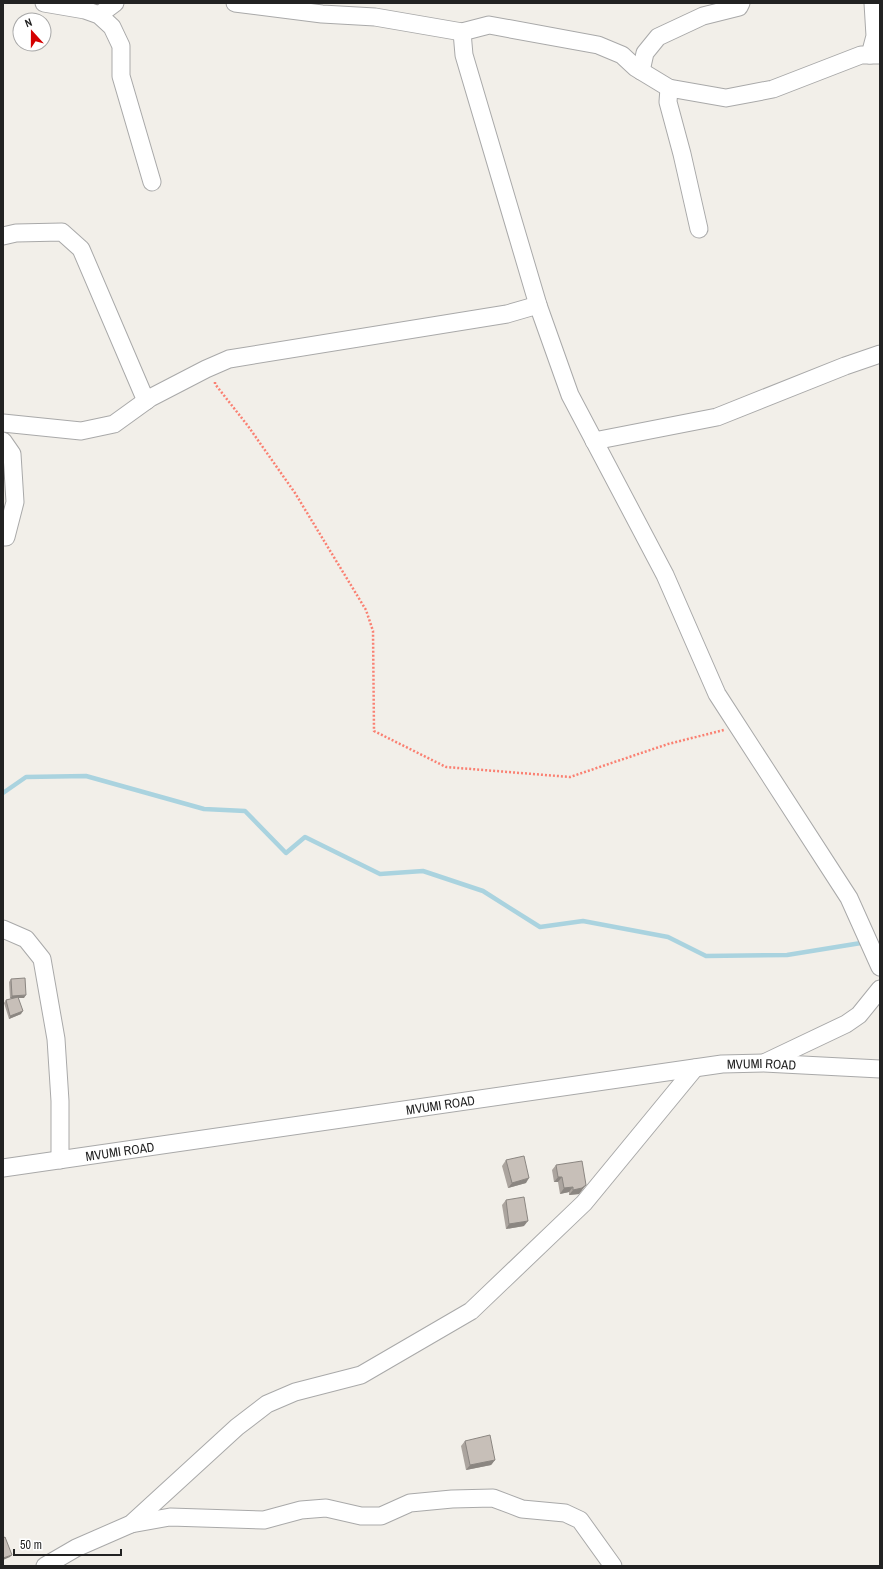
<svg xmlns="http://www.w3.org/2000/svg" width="883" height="1569" font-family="'Archivo Narrow',sans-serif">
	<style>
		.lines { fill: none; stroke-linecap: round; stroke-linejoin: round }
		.stream { stroke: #aad3df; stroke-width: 4.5 }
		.minor-casing { stroke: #a9a9a9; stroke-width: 19 }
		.path { stroke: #fa8072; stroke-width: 2.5; stroke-dasharray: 2 2; stroke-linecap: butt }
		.minor { stroke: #fff; stroke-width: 17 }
		.wall { fill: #aba49e }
		.shaded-wall { fill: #8b8681 }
		.building { fill: #c7bfb8; stroke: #8b8681 }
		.labels { text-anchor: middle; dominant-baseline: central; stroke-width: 3; stroke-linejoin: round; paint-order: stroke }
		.street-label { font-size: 13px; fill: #222; stroke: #fff }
	</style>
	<rect width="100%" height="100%" fill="#f2efe9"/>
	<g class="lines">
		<path class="stream" d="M3,793l23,-16 60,-1 118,33 41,2 41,42 19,-16 75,37 43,-3 60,20 57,36 43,-6 85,16 38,19 81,-1 74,-12"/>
		<defs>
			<g id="minor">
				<path d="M44,3l41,7 14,5 13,12 9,19v30l31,106"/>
				<path d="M235,3l87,11 53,3 87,15 27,-7 109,20 24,10 14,13 33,20 57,10 47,-9 88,-34h19"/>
				<path d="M99,15l16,-12"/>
				<path d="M462,32l2,23 74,250 32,90 95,180 52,119 132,204 31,69"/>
				<path d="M870,55l5,-19 -2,-33"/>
				<path d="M641,71l4,-18 13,-16 45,-21 36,-9 2,-4"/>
				<path d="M669,88l-1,14 14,52 17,75"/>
				<path d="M3,236l13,-3 46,-1 19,17 65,152"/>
				<path d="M3,423l78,8 33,-7 36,-26 56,-29 23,-10 278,-45 31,-9"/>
				<path d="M3,441l9,13 3,48 -9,35h-3"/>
				<path d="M594,441l123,-24 128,-51 35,-12"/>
				<path d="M3,929l23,10 16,20 14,80 4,62v59"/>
				<path d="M766,1062l80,-38 13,-9 21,-26"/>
				<path id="s1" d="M3,1168l719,-104 42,-1 116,6"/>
				<path d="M131,1524l39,-7 94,3 37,-10 25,-2 35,8h20l29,-13 42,-4 41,-1 29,11 43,4 15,7 33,46"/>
				<path d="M45,1566l31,-18 55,-24 106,-97 30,-23 28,-12 66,-17 110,-64 113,-108 111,-135"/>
			</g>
		</defs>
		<use href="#minor" class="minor-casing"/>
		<path class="path" d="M215,382v2l33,42 47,67 71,117 7,21 1,100 72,36 124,10 98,-33 56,-14"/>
		<use href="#minor" class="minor"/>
	</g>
	<g class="wall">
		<path d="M11,979l13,19h-6l3,16 -12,5 -5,-16 2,-3 7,-2h-3l-1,-16z"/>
		<path d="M506,1160l20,23 -18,5 -6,-22z"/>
		<path d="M556,1165l26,25 -3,4 -10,1v-3l-9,2 -2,-12h-4l-2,-12z"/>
		<path d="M506,1200l18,26 -18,3 -4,-24z"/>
		<path d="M465,1441l30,19 -4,5 -25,5 -5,-24z"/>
	</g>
	<g class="shaded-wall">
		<path d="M26,995l-2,3h-14l2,-2z"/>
		<path d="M23,1011l-2,3 -12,5 1,-3z"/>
		<path d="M558,1177h4l-4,5h-4z"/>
		<path d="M529,1178l-3,5 -18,5 4,-5z"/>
		<path d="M586,1185l-7,9 -10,1 4,-5z"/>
		<path d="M573,1187l-4,5 -9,2 4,-6z"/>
		<path d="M528,1221l-4,5 -18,3 3,-5z"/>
		<path d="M495,1460l-4,5 -25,5 4,-5z"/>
		<path d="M12,1555l-2,2 -7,3v-2z"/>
	</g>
	<g class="building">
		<path d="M25,978l1,17 -14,1 -1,-17z"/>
		<path d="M18,997l5,14 -13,5 -4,-16z"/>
		<path d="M524,1156l5,22 -17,5 -6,-23z"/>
		<path d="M582,1161l4,24 -4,3 -9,2v-3l-9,1 -2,-11h-4l-2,-12z"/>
		<path d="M524,1197l4,24 -19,3 -3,-24z"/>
		<path d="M490,1435l5,25 -25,5 -5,-24z"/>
		<path d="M5,1537l7,18 -9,3v-20z"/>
	</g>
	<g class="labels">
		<g class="street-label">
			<text stroke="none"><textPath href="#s1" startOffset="766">MVUMI ROAD</textPath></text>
			<text stroke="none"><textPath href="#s1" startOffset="442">MVUMI ROAD</textPath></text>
			<text stroke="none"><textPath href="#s1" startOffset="118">MVUMI ROAD</textPath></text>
		</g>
	</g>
	<rect width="883" height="1569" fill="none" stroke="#222222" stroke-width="8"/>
	<g transform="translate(32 32) rotate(339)"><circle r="19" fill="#ffffff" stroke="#a7a7a7"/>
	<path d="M0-3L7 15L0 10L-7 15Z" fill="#d40000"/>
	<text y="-6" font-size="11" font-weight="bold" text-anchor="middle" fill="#222222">N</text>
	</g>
	<path d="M14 1549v6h107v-6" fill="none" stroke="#222222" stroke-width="2"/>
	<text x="20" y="1549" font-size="12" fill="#222222" stroke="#ffffff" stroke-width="3" paint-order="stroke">50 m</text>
</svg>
